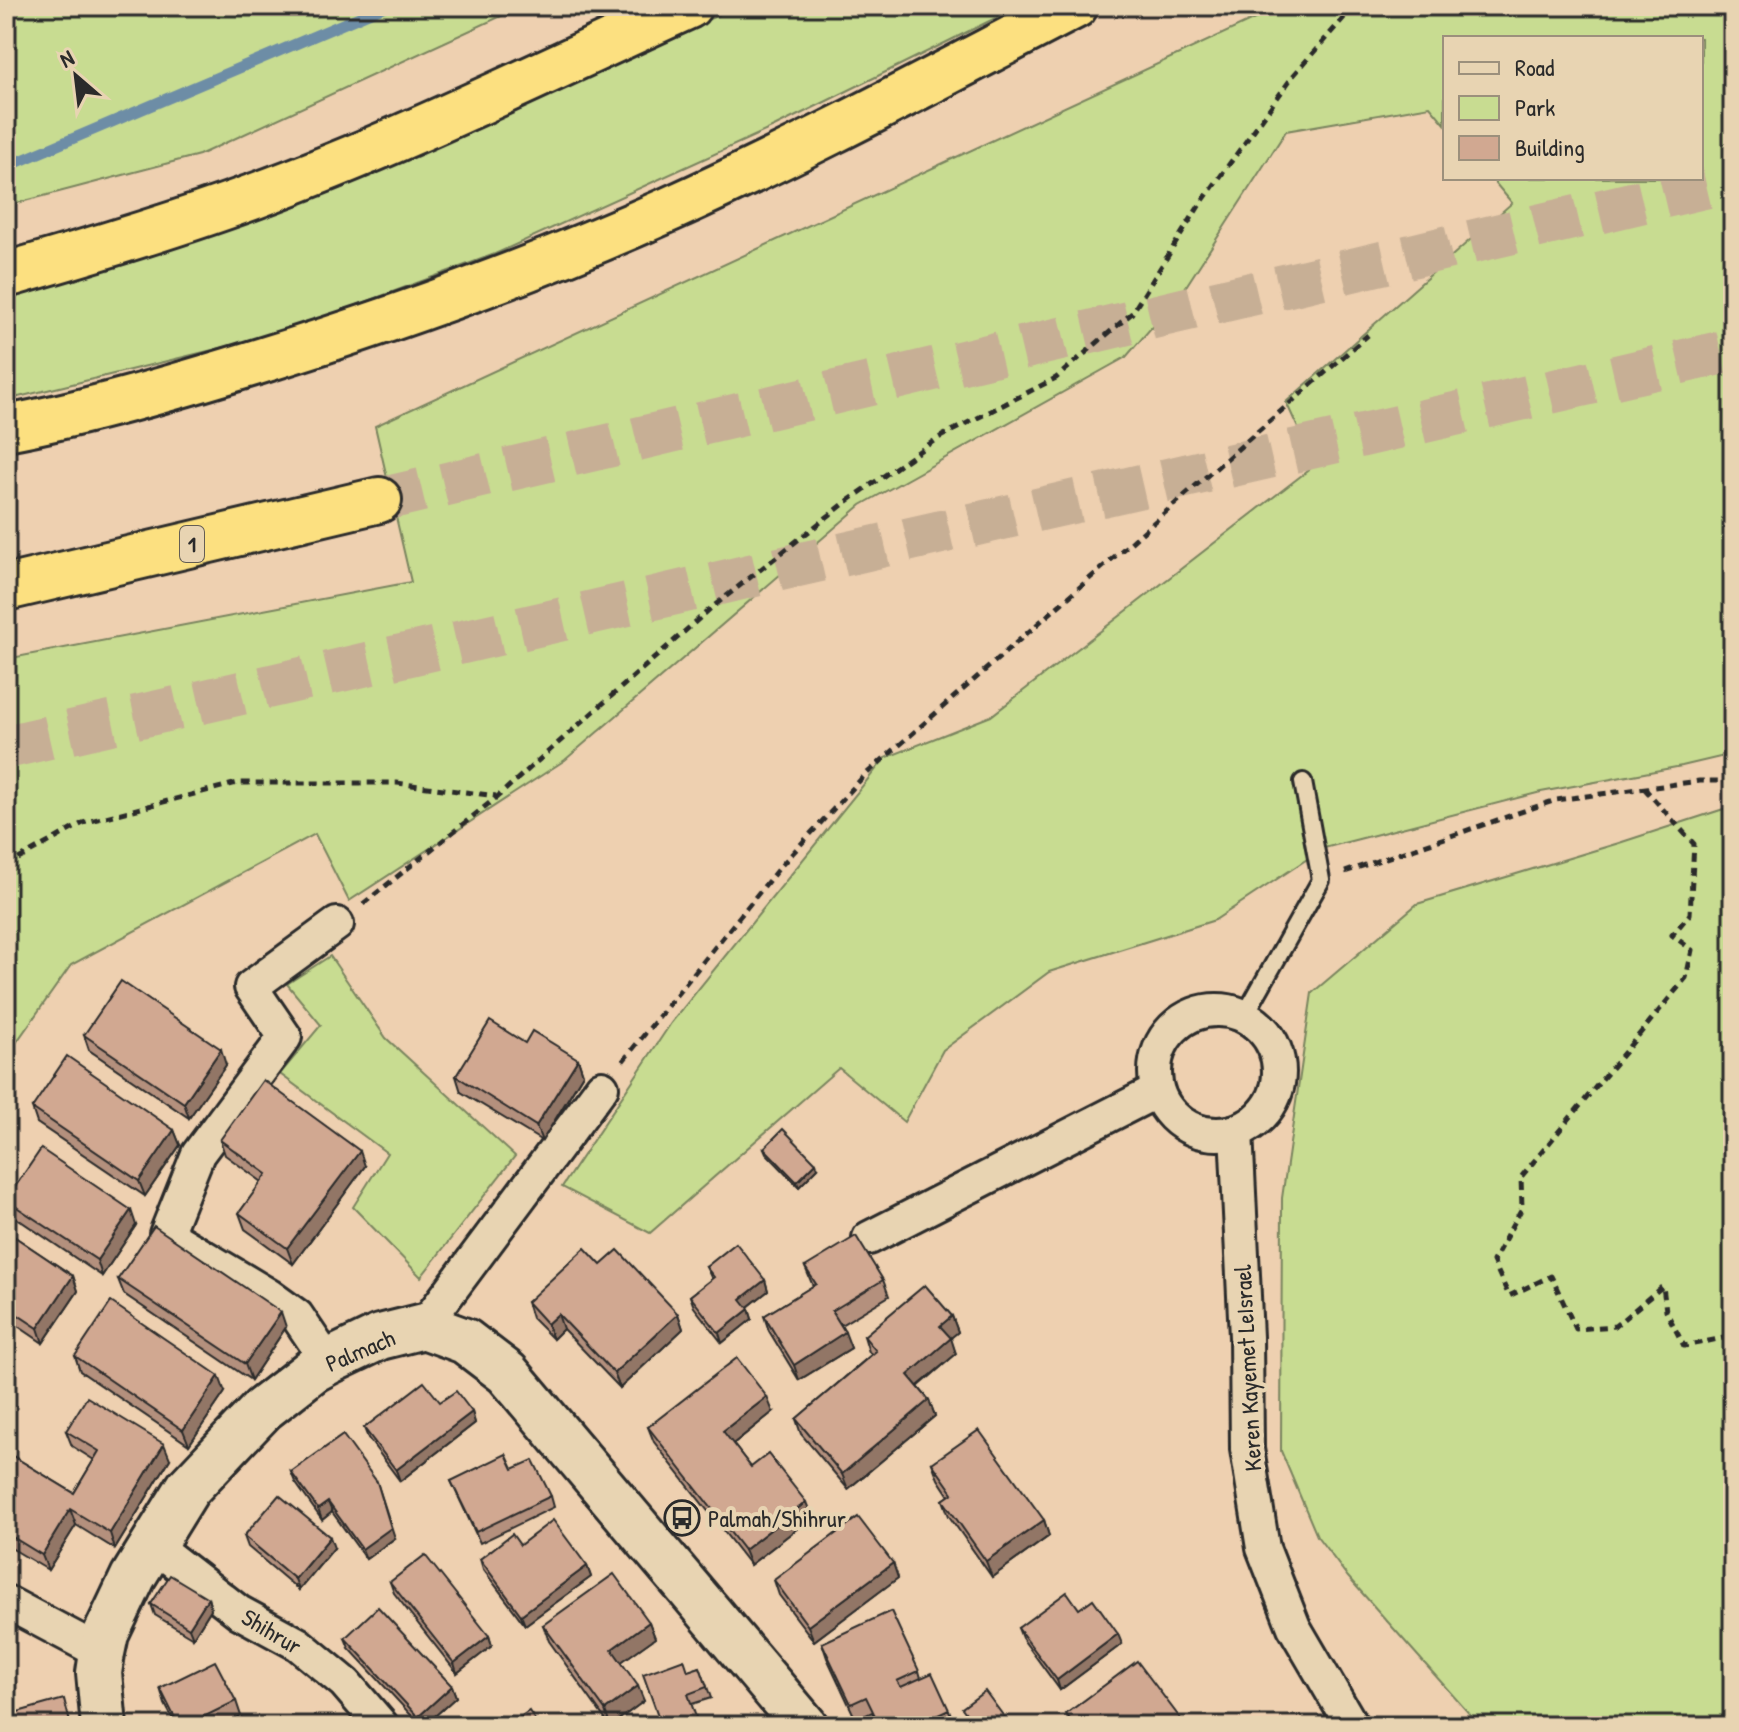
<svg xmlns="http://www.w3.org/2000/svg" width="1739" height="1732" font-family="'Patrick Hand',sans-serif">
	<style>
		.green { fill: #c8dc91; stroke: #7a845e; stroke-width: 2 }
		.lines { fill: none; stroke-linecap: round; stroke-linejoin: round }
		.stream { stroke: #6d8da6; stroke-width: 11 }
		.highway-tunnel { stroke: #c7af95; stroke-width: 44; stroke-dasharray: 44 22; stroke-linecap: butt }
		.lane-casing { stroke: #2b2b2b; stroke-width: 22 }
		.street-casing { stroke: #2b2b2b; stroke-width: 38 }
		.secondary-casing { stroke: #2b2b2b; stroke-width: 50 }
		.highway-casing { stroke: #2b2b2b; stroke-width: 50 }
		.path { stroke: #2b2b2b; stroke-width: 5; stroke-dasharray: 8 6; stroke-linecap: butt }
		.lane { stroke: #e8d4b2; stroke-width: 16 }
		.street { stroke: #e8d4b2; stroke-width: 32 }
		.secondary { stroke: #e8d4b2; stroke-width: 44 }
		.highway { stroke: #fce080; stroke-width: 44 }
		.wall { fill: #b4907d; stroke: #2b2b2b; stroke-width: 2 }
		.shaded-wall { fill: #927666; stroke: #2b2b2b; stroke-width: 2 }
		.building { fill: #d1a891; stroke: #2b2b2b; stroke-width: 2 }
		.labels { text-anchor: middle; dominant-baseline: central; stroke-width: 8; stroke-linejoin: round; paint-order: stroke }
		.shield { fill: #e8d4b2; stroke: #645e54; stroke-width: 2 }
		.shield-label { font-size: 22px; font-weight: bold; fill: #2b2b2b }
		.street-label { font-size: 24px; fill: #2b2b2b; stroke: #e8d4b2 }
		.poi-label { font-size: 24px; fill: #2b2b2b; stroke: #e8d4b2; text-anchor: start }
	</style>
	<rect width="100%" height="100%" fill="#eed0b0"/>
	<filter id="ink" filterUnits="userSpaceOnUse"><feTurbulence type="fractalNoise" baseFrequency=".0125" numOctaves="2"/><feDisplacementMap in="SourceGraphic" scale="16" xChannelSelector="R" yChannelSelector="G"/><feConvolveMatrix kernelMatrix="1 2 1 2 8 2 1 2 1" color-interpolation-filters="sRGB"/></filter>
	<g filter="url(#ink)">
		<g class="green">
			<path d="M6,6h517l-324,149 -193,51z"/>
			<path d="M738,6h282l-244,120 -281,128 -216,80 -273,66v-103l42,-11 167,-56 188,-72z"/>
			<path d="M1283,6h450v748l-51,12 -141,26 -217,56 -109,72 -166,52 -106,78 -39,72 -65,-54 -189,165 -88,-46 109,-164 214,-265 106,-42 324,-251 -29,-63 226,-199 -21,-25h210v-140h-256v86l-15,-18 -144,25 -103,160 -57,66 -265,148 -296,255 -216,141 -34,-67 -244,131 -65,92v-398l405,-77 -36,-156z"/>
			<path d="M1733,806v920h-253l-132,-149 -31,-41 -36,-85 1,-253 30,-205 105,-89 202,-61z"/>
			<path d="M330,956l56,82 129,118 -94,121 -68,-70 34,-54 -107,-79 41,-49 -34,-41z"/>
		</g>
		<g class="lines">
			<path class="stream" d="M6,167l379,-161"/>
			<g class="highway-tunnel">
				<path d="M379,500l1354,-320"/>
				<path d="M6,747l1727,-397"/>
			</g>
			<defs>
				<path id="lane" d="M1245,1015l76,-135 -18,-98"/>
				<g id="street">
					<circle cx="1217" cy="1072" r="62"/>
					<path d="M1236,1131l10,206 1,112 16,99 31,79 58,99"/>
					<path d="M869,1238l288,-147"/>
					<path d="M424,1326l178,-239"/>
					<path d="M328,1362l-31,-46 -29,-21 -102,-61 32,-80 87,-117 -34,-50 86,-63"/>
					<path d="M153,1545l86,67 59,32 47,39 37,43"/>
					<path d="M6,1602l96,51"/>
				</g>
				<path id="secondary" d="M104,1726l-5,-53 3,-20 4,-19 27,-57 55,-89 75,-79 50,-39 15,-8 52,-25 44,-11 41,15 42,32 298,353"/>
				<g id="highway">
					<path d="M6,275c84,-24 167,-49 249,-79 148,-54 290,-125 434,-190"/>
					<path d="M6,428c85,-16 169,-41 251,-66 140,-43 279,-93 413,-153 138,-62 271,-134 405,-203"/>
					<path d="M6,588l373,-88"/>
				</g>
			</defs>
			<use href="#lane" class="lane-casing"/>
			<use href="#street" class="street-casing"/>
			<use href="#secondary" class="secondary-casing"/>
			<use href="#highway" class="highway-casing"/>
			<g class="path">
				<path d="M1644,788l50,56 -4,70 -18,21 20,15 -6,28 -165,199 1,31 -29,53 16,35 42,-20 25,53 39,-3 48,-40 3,25 18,35 49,-10"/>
				<path d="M6,866l77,-43 154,-40h160l99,13"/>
				<path d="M1345,872l211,-72 143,-19h34"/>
				<path d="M363,904l134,-107 213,-188 135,-106 93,-65 118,-60 76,-65 67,-107 94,-130 61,-70"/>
				<path d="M623,1061l155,-192 86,-93 504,-441"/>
			</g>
			<use href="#lane" class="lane"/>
			<use href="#street" class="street"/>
			<use href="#secondary" class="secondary"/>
			<use href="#highway" class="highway"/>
		</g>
		<g class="wall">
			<path d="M84,1035l142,30 -37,53 -100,-68z"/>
			<path d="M525,1043l53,16 5,15 -41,67 -81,-49 -5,-16z"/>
			<path d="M32,1108l142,22 6,15 -35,51 -108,-73z"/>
			<path d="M220,1140l145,26 -72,98 -48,-35 -6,-16 23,-31 -37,-27z"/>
			<path d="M764,1148l54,20 -19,19 -33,-34z"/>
			<path d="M6,1200l130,25 -34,51 -90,-61z"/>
			<path d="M6,1231l67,45 5,15 -35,52 -37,-25z"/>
			<path d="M601,1265l77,49 5,15 -63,59 -57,-59 -10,10 -21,-21 -5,-16z"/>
			<path d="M706,1267l59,13 3,11 -20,16 4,12 -30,24 -28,-36 -4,-11 22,-17z"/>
			<path d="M805,1267l78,13 6,16 -48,29 10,23 -52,32 -30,-49 -5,-15 49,-30z"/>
			<path d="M118,1279l168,48 -35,53 -127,-86z"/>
			<path d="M952,1316l6,16 -8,6 6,16 -38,33 11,13 6,16 -87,73 -47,-55 -5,-15 76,-65 -3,-2 -5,-16z"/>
			<path d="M75,1356l150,36 -36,53 -109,-74z"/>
			<path d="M440,1402l32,10 3,11 -75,58 -32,-43 -4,-10z"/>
			<path d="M773,1412l-40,32 18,23 61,50 -62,48 -96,-123 -6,-15z"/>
			<path d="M66,1431l104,28 -55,90 -39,-24 -28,45 -42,-25v-93l68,41 20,-33 -22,-14z"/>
			<path d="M932,1463l112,57 5,16 -57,41 -43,-61 -6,-16 6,-4 -11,-17z"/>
			<path d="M513,1469l38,27 3,11 -74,36 -29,-62z"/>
			<path d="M291,1472l104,66 -29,21 -34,-47 -10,8 -27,-38z"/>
			<path d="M244,1536l90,12 -35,42 -51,-43z"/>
			<path d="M520,1545l67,21 4,11 -66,48 -42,-56 -3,-10z"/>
			<path d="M893,1563l5,15 -84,63 -35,-46 -5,-15z"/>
			<path d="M390,1582l99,54 3,10 -35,27 -63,-80z"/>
			<path d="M208,1598l3,11 -18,29 -38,-23 -4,-11z"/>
			<path d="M1079,1609l43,35 -62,46 -38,-52 -4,-10z"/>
			<path d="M649,1622l6,16 -34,24 23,39 -34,25 -61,-85 -6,-16z"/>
			<path d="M345,1638l107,48 4,11 -32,29h-3l-72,-78z"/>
			<path d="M822,1643l97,28 2,7 28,32 6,15 -77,1 -6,-14 -16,8 -29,-62z"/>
			<path d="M700,1667l11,31 -19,6 -31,20 28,-53z"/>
			<path d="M160,1688l76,13 5,15 -19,10h-53l6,-3 -10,-19z"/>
		</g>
		<g class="shaded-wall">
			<path d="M221,1049l5,16 -37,53 -5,-15z"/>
			<path d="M578,1059l5,15 -41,67 -6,-15z"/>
			<path d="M174,1130l6,15 -35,51 -6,-15z"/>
			<path d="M360,1151l5,15 -72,98 -6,-16z"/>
			<path d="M816,1163l2,5 -19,19 -2,-5z"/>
			<path d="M131,1210l5,15 -34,51 -5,-16z"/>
			<path d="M73,1276l5,15 -35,52 -5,-15z"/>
			<path d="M765,1280l3,11 -23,18 -4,-10z"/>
			<path d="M749,1309l3,10 -30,24 -3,-10z"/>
			<path d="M281,1312l5,15 -35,53 -6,-16z"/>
			<path d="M558,1314l5,15 -10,10 -6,-15z"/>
			<path d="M678,1314l5,15 -63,59 -6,-15z"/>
			<path d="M952,1316l6,16 -12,10 -6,-16z"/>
			<path d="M845,1332l6,16 -52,32 -5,-15z"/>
			<path d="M951,1338l5,16 -43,36 -5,-15z"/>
			<path d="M219,1376l6,16 -36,53 -6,-15z"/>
			<path d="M767,1397l6,15 -44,35 -6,-16z"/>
			<path d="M929,1400l6,16 -87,73 -6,-15z"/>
			<path d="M472,1412l3,11 -75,58 -4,-11z"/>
			<path d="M164,1444l6,15 -55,90 -5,-16z"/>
			<path d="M377,1482l18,56 -29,21 -4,-10z"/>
			<path d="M328,1502l4,10 -10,8 -4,-11z"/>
			<path d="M806,1502l6,15 -62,48 -6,-15z"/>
			<path d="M70,1509l6,16 -28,45 -6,-15z"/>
			<path d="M1044,1520l5,16 -57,41 -6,-16z"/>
			<path d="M330,1537l4,11 -35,42 -4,-11z"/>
			<path d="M893,1563l5,15 -84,63 -6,-15z"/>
			<path d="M587,1566l4,11 -66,48 -4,-10z"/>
			<path d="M208,1598l3,11 -18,29 -4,-10z"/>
			<path d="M649,1622l6,16 -38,27 -5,-16z"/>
			<path d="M1118,1634l4,10 -62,46 -3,-10z"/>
			<path d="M489,1636l3,10 -35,27 -3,-10z"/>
			<path d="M452,1686l4,11 -32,29h-2l-4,-9z"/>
			<path d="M638,1686l6,15 -34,25 -5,-16z"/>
			<path d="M1005,1718l2,6 -4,2h-9z"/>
		</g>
		<g class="building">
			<path d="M121,981l100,68 -37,54 -100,-68z"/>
			<path d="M490,1021l35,22 7,-12 46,28 -42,67 -80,-50z"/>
			<path d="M67,1056l107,74 -35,51 -107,-73z"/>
			<path d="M263,1080l97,71 -73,97 -48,-35 28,-39 -47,-34z"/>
			<path d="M783,1129l33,34 -19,19 -33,-34z"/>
			<path d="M41,1149l90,61 -34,50 -91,-60z"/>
			<path d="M154,1226l127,86 -36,52 -127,-85z"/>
			<path d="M6,1231l67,45 -35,52 -32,-21z"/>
			<path d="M856,1236l27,44 -51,31 13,21 -51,33 -30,-49 52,-32 -11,-17z"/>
			<path d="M736,1243l29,37 -24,19 8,10 -30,24 -29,-37 24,-19 -8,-10z"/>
			<path d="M585,1248l16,17 17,-15 60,64 -64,59 -56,-59 -11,10 -20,-22z"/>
			<path d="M925,1285l27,31 -12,10 11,12 -43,37 21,25 -87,74 -46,-55 80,-68 -12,-15z"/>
			<path d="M111,1302l108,74 -36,54 -108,-74z"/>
			<path d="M737,1358l30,39 -44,34 28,36 17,-13 38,48 -62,48 -96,-123z"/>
			<path d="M424,1382l16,20 16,-11 16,21 -76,58 -32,-42z"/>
			<path d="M87,1397l77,47 -54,89 -40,-24 -28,46 -36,-22v-81l68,41 25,-42 -33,-20z"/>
			<path d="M979,1430l65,90 -58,41 -43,-61 10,-7 -21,-30z"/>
			<path d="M343,1435l34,47 14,46 -29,21 -34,-47 -10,7 -27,-37z"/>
			<path d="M506,1454l7,15 20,-9 18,36 -75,36 -25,-51z"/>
			<path d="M279,1495l51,42 -35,42 -51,-43z"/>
			<path d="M858,1517l35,46 -85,63 -34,-46z"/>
			<path d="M553,1520l34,46 -66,49 -41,-56 32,-25 8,11z"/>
			<path d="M425,1555l64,81 -35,27 -64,-81z"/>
			<path d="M614,1574l35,48 -37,27 26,37 -33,24 -62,-85z"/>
			<path d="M170,1575l38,23 -19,30 -38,-24z"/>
			<path d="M1067,1592l12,17 14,-10 25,35 -61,46 -39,-52z"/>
			<path d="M378,1607l74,79 -34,31 -73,-79z"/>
			<path d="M891,1611l28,60 -22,10 4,6 31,-14 17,37 -35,16h-34l-14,-29 -15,7 -29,-61z"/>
			<path d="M684,1659l4,12 12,-4 7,20 -19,7 11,32h-42l4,-2 -18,-50z"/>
			<path d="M215,1661l21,40 -45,22 1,3h-23l8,-4 -17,-34z"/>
			<path d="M1137,1661l49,65h-111l-9,-12z"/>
			<path d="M985,1691l20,27 -11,8h-18l-14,-18z"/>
			<path d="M64,1699l7,27h-61l-3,-11z"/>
			<path d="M529,1711l10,15h-32z"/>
		</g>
	</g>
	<defs>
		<symbol id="bus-ring" viewBox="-11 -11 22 22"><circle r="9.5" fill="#e8d4b2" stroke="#2b2b2b" stroke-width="1.5"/><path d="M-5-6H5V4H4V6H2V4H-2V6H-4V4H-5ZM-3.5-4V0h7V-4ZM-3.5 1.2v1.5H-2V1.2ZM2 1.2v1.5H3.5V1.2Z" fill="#2b2b2b"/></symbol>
	</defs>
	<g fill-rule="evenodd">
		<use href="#bus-ring" x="662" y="1498" width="40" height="40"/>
	</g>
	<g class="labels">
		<rect class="shield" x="180" y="526" width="24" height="36" rx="6"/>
		<g class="shield-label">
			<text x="192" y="544">1</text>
		</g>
		<g class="street-label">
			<text transform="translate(360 1350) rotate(-23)">Palmach</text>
			<text transform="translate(1247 1368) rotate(-93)">Keren Kayemet LeIsrael</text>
			<text transform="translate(272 1631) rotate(31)">Shihrur</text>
		</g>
		<g class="poi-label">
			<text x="708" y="1518">Palmah/Shihrur</text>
		</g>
	</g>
	<rect width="1739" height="1732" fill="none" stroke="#e8d4b2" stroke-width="32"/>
	<rect x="16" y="16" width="1707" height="1700" fill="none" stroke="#2b2b2b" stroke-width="3" filter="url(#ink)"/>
	<rect x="1443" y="36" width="260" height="144" fill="#e8d4b2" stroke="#9c907c" stroke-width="2"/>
	<rect x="1459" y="62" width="40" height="12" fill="#e8d4b2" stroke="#9c907c" stroke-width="2"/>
	<text x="1515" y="76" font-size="24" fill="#2b2b2b">Road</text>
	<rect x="1459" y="96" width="40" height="24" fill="#c8dc91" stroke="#9c907c" stroke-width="2"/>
	<text x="1515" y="116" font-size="24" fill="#2b2b2b">Park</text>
	<rect x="1459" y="136" width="40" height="24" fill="#d1a891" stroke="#9c907c" stroke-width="2"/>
	<text x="1515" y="156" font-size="24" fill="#2b2b2b">Building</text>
	<g transform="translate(76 76) rotate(332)" stroke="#e8d4b2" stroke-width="6" paint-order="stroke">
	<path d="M0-6L14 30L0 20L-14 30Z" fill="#2b2b2b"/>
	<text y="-12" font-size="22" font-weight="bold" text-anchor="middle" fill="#2b2b2b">N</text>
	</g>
</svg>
